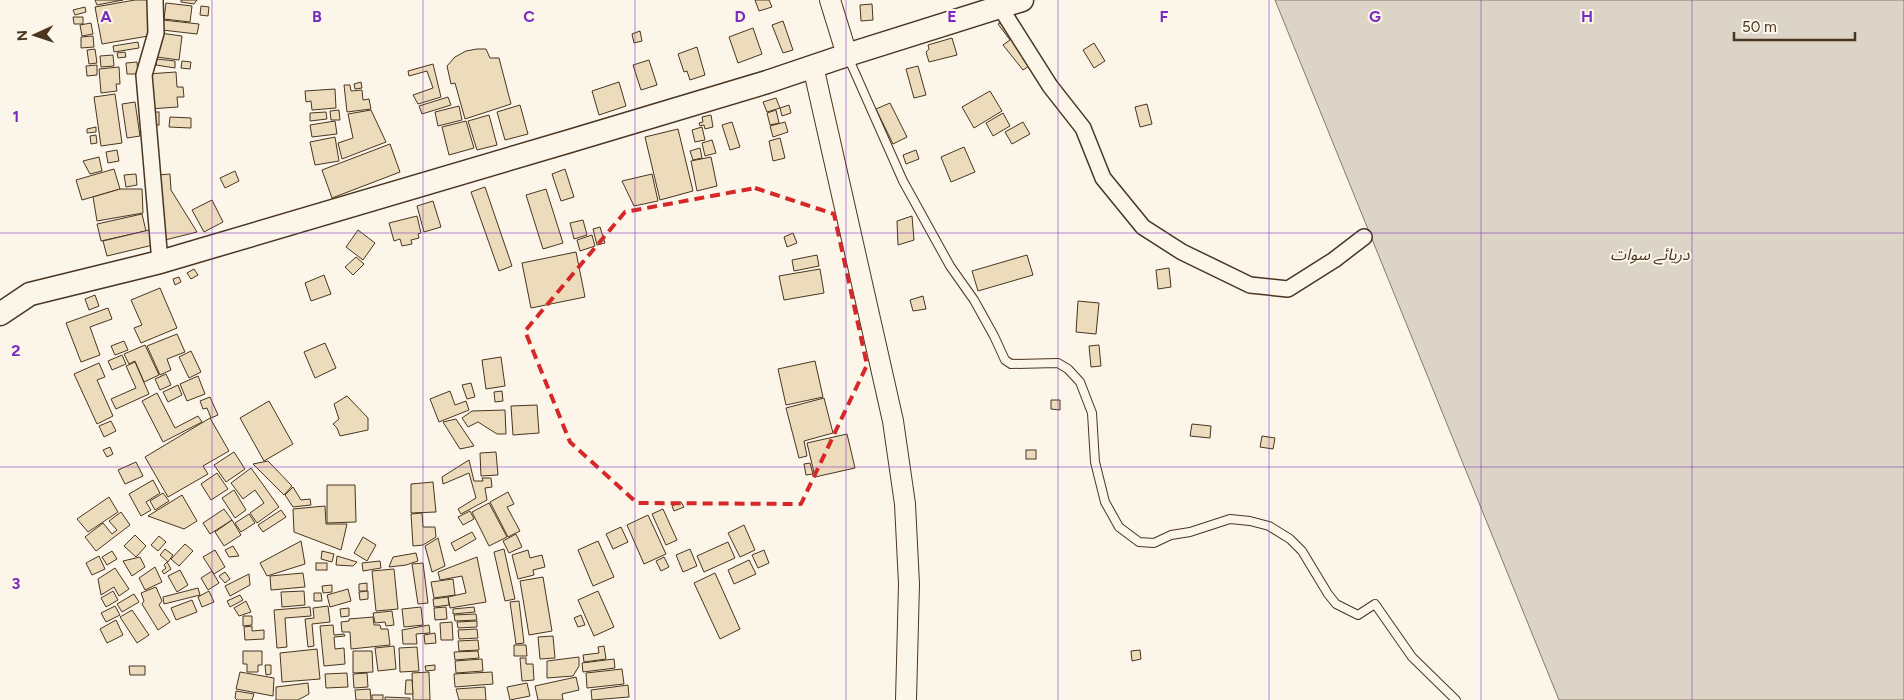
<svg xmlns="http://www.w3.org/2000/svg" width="1904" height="700" font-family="Figtree,'Noto Sans Arabic',sans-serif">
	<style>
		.water { fill: #dcd4c6; stroke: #887966 }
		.building { fill: #ecdcbc; stroke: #4a3520 }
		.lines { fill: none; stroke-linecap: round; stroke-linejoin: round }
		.lane-casing { stroke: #4a3520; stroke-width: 10 }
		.street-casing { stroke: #4a3520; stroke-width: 18 }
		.secondary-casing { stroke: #4a3520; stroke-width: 22 }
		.primary-casing { stroke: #4a3520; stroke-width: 25 }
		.lane { stroke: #fbf6e9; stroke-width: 8 }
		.street { stroke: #fbf6e9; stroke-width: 15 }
		.secondary { stroke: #fbf6e9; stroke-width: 20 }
		.primary { stroke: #fbf6e9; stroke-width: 22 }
		.marked { fill: none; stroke: #d62828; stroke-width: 4; stroke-dasharray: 10 6; stroke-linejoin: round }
		.grid { fill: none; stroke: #7b2cbf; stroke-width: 1; stroke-opacity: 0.55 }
		.labels { text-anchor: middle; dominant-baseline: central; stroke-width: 4; stroke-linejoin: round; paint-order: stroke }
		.water-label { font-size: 16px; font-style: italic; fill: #4a3520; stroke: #fbf6e9 }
		.grid-label { font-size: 16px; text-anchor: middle; font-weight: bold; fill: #7b2cbf; stroke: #fbf6e9; stroke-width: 4; stroke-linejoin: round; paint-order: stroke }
	</style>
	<rect width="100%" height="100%" fill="#fbf6e9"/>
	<path class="water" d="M1275,0h629v700h-345z"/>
	<g class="building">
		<path d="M95,0h28l-26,5z"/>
		<path d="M135,0h13l6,35 -52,9 -7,-37z"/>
		<path d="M181,0h16l-3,4 -13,-2z"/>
		<path d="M755,0h14l3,7 -13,4z"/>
		<path d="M166,3l26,3 -2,16 -26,-3z"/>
		<path d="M872,4l1,16 -12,1 -1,-16z"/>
		<path d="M201,6l8,1 -1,9 -8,-1z"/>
		<path d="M85,7l1,5 -11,3 -2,-5z"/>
		<path d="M73,17h10v7h-9z"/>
		<path d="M163,20l36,4 -2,10 -35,-4z"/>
		<path d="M783,21l10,29 -10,3 -11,-28z"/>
		<path d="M91,23l2,11 -11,2 -2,-11z"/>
		<path d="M1000,23l32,41 -9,6 -20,-25 7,-5 -12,-16z"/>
		<path d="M753,28l9,26 -24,9 -9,-26z"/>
		<path d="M640,31l2,10 -8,2 -2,-9z"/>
		<path d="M160,33l22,3 -3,24 -22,-3z"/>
		<path d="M93,36l1,11 -13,1v-11z"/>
		<path d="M952,38l5,17 -28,7 -3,-10 3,-3 -1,-4z"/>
		<path d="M138,42l1,6 -25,4 -1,-6z"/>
		<path d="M1094,43l11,18 -11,7 -11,-18z"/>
		<path d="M697,47l8,28 -15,5 -3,-9 -3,1 -6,-18z"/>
		<path d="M95,49l2,14 -8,1 -2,-14z"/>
		<path d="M477,49h9l4,9h9l12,46 -46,15 -10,-36 -4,1 -4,-18 8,-9 11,-6z"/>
		<path d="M125,52l1,5 -8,1 -1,-5z"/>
		<path d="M113,55l1,11 -13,1 -1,-11z"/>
		<path d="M157,59l18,2v7l-19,-3z"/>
		<path d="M649,60l8,25 -16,5 -8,-25z"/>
		<path d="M182,61l9,1 -1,7 -9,-1z"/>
		<path d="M137,62l1,12h-11l-1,-11z"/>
		<path d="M433,64l8,33 -23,7 -5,-9 20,-7 -6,-17 -18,5 -1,-5z"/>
		<path d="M97,65v10l-10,1 -1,-10z"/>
		<path d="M918,66l8,29 -12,3 -8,-29z"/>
		<path d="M119,67l1,17h-4l1,7 -16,2 -2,-24z"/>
		<path d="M176,72l1,15h6l1,10h-7l1,10 -29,2 -2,-35z"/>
		<path d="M361,82l1,6 -7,1 -1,-5z"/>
		<path d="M619,82l7,24 -27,9 -7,-24z"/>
		<path d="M344,85h6l1,6 11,-1 1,10 6,-1 2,10 -24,3z"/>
		<path d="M335,89l1,19 -24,2 -1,-9 -5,1 -1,-11z"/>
		<path d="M990,91l12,20 -28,17 -12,-21z"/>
		<path d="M115,94l7,49 -21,3 -7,-49z"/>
		<path d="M448,97l3,8 -29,9 -3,-8z"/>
		<path d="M776,98l4,10 -13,4 -4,-10z"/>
		<path d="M135,102l5,34 -13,2 -5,-34z"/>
		<path d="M890,103l17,34 -14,7 -17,-35z"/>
		<path d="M1147,104l5,20 -12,3 -5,-20z"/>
		<path d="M520,105l8,29 -23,6 -8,-28z"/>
		<path d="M789,105l2,8 -9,3 -2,-8z"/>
		<path d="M459,106l3,14 -24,6 -3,-14z"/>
		<path d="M339,110l1,10h-9l-1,-9z"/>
		<path d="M371,110l15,32 -44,17 -4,-16 15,-5 -5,-24z"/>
		<path d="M776,110l3,13 -9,2 -3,-12z"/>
		<rect x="152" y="112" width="7" height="13"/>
		<path d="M326,112l1,7 -17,2v-8z"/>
		<path d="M1003,113l7,13 -17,10 -7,-13z"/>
		<path d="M489,115l8,30 -20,5 -9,-29z"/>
		<path d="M711,115l2,12 -8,2 -1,-4 -4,1 -1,-3 4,-1 -1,-5z"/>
		<path d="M170,117l21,1v10l-22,-1z"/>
		<path d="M335,121l2,13 -25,3 -2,-12z"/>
		<path d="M466,121l8,27 -25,7 -7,-28z"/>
		<path d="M732,122l8,25 -10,3 -8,-25z"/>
		<path d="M785,122l3,10 -15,5 -3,-11z"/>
		<path d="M1023,122l7,12 -18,10 -7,-12z"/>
		<path d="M96,127v5l-9,1v-4z"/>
		<path d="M702,127l3,13 -10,2 -3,-12z"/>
		<path d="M678,129l15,62 -33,9 -15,-63z"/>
		<path d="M96,135l1,8 -6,1 -1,-8z"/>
		<path d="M335,137l4,24 -24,4 -5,-23z"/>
		<path d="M780,138l5,20 -12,3 -4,-20z"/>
		<path d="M712,140l4,13 -11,3 -3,-13z"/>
		<path d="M390,144l10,28 -68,26 -10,-28z"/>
		<path d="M964,147l11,25 -24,10 -10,-25z"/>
		<path d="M700,148l2,10 -9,2 -3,-9z"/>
		<path d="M117,150l2,11 -11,2 -2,-11z"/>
		<path d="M916,150l3,9 -13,5 -3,-9z"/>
		<path d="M99,157l3,14 -12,3 -7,-13z"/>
		<path d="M711,157l6,29 -20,5 -6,-30z"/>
		<path d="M114,169l6,20 -38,11 -6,-20z"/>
		<path d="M565,169l9,28 -13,4 -9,-27z"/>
		<path d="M235,171l4,10 -14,7 -5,-10z"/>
		<path d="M136,174l1,11 -11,2 -2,-12z"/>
		<path d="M170,174l1,16 26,42 -36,9 -3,-66z"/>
		<path d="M652,174l6,27 -24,5 -12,-25z"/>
		<path d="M485,187l27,79 -13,5 -28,-79z"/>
		<path d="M120,189h22l1,24 -46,8 -4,-24z"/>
		<path d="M546,189l17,54 -20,6 -17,-54z"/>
		<path d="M212,200l11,22 -19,10 -12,-22z"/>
		<path d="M433,201l8,26 -17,5 -7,-26z"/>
		<path d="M142,214l4,17 -45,10 -4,-17z"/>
		<path d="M417,216l4,17 -3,1 1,4 -8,2 1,4 -10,2 -2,-7 -6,2 -5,-18z"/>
		<path d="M912,216l2,24 -16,5 -1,-24z"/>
		<path d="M583,220l4,15 -13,4 -4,-16z"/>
		<path d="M600,227l5,16 -8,2 -4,-16z"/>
		<path d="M149,230l4,15 -46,11 -4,-15z"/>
		<path d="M358,230l17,13 -12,17 -17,-13z"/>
		<path d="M793,233l4,10 -10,4 -3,-10z"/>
		<path d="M592,235l3,11 -15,5 -3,-11z"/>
		<path d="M576,252l9,45 -54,11 -9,-45z"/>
		<path d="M817,255l2,11 -25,5 -2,-11z"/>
		<path d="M1027,255l6,20 -55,16 -6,-20z"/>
		<path d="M356,257l8,7 -11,11 -8,-8z"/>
		<path d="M1169,268l2,19 -13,2 -2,-19z"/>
		<path d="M194,269l4,6 -7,4 -4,-6z"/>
		<path d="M820,269l4,24 -40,7 -5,-24z"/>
		<path d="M324,275l7,19 -20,7 -6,-18z"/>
		<path d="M179,277l2,5 -6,3 -2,-6z"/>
		<path d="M160,288l17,40 -36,15 -7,-15 8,-3 -11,-25z"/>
		<path d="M95,295l4,11 -10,4 -4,-11z"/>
		<path d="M923,296l3,13 -13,2 -3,-11z"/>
		<path d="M1078,301l21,2 -3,31 -20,-2z"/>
		<path d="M108,308l4,11 -22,8 10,28 -19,7 -15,-39z"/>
		<path d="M177,334l8,18 -18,7 4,11 -11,5 -13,-29z"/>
		<path d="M124,341l4,9 -13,5 -4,-9z"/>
		<path d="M325,343l11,25 -21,10 -11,-26z"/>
		<path d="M145,345l14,30 -15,7 -9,-21 -6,3 -5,-10z"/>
		<path d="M1099,345l2,21 -10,1 -2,-21z"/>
		<path d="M191,351l10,21 -12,6 -10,-21z"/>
		<path d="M122,355l4,9 -14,6 -4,-9z"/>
		<path d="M501,357l4,29 -19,3 -4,-29z"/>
		<path d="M815,361l8,36 -37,8 -8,-36z"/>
		<path d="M135,362l14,32 -33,15 -5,-10 25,-11 -10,-22z"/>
		<path d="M99,363l6,14 -8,3 16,36 -16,8 -23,-50z"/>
		<path d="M166,374l5,11 -11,5 -5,-11z"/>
		<path d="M198,376l7,18 -18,7 -7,-17z"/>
		<path d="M471,383l4,14 -8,2 -5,-14z"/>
		<path d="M178,385l4,10 -14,7 -5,-10z"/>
		<path d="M450,391l5,14 11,-4 3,9 -30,12 -9,-23z"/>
		<path d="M502,391l1,10 -8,1 -1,-10z"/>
		<path d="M157,393l18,35 23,-12 4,6 -39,20 -21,-41z"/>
		<path d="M347,396l21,22v12l-28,6 -3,-8 -4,-4 6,-5 -5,-15z"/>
		<path d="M210,397l8,18 -7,3 -4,-10 -4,1 -3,-8z"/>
		<path d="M824,398l9,35 -29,8 3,15 -8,2 -13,-50z"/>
		<path d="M1051,400h9v10l-9,-1z"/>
		<path d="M269,401l24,43 -29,17 -24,-43z"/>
		<path d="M537,405l2,28 -26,2 -2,-29z"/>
		<path d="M505,410l1,24h-9l-19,-12 -10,5 -6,-9 10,-7z"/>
		<path d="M210,418l19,33 -26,15 5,8 -40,23 -23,-40z"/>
		<path d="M456,419l18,27 -14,3 -17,-27z"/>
		<path d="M111,421l5,10 -12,6 -5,-11z"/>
		<path d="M1192,424l19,2 -1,12 -20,-2z"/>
		<path d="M847,434l8,34 -40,9 -8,-34z"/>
		<path d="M1262,436l13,2 -2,11 -13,-2z"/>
		<path d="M110,447l3,7 -6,3 -4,-7z"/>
		<rect x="1026" y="450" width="10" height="9"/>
		<path d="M234,452l11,17 -19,13 -12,-17z"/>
		<path d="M496,452l2,23 -17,1 -1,-23z"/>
		<path d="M469,460l5,21h9l-1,-3h9l1,9 -7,1 2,12 -26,14 -3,-5 18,-11 -7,-25 -26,11 -1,-7z"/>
		<path d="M268,461l24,25 -8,9 -31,-31z"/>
		<path d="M136,462l7,14 -18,8 -7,-14z"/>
		<path d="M810,463l3,11 -7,1 -2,-11z"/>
		<path d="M251,468l28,39 -22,16 -7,-10 14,-10 -9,-13 -12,9 -12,-16z"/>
		<path d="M217,473l11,16 -17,11 -10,-16z"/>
		<path d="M153,480l7,13 -14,9 5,8 -10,6 -12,-22z"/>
		<path d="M433,482l3,30 -25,1v-29z"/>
		<path d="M327,485h28l1,37 -29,1z"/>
		<path d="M293,487l8,13 9,-1 1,6 -18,2 -8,-12z"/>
		<path d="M234,490l12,20 -11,8 -13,-20z"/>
		<path d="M508,492l6,12 -7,3 13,24 -12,6 -18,-35z"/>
		<path d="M163,493l6,8 -14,9 -5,-9z"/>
		<path d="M182,495l15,26 -13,8 -36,-13z"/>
		<path d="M109,497l9,15 -30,20 -11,-13z"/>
		<path d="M681,502l3,5 -10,4 -2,-5z"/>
		<path d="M489,503l18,34 -18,9 -17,-34z"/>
		<path d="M325,506l1,18h21l-6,26 -47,-18 -1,-23z"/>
		<path d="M224,509l8,11 -22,14 -7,-11z"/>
		<path d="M663,509l14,31 -11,5 -14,-31z"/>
		<path d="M281,510l5,7 -23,15 -5,-7z"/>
		<path d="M470,511l4,8 -11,6 -5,-8z"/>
		<path d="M121,512l9,13 -34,26 -11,-14 18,-14 9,11 5,-4 -8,-9z"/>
		<path d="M422,513l1,14h12l1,10 -13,8 -10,1 -2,-32z"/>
		<path d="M249,514l6,9 -14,9 -6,-9z"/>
		<path d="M648,515l18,39 -22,10 -17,-39z"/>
		<path d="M232,520l9,15 -17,11 -9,-14z"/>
		<path d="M744,525l11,25 -15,7 -12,-24z"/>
		<path d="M621,527l7,15 -15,7 -7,-15z"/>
		<path d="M472,532l4,7 -21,12 -4,-8z"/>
		<path d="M516,534l6,13 -13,6 -6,-12z"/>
		<path d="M135,535l11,11 -10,11 -12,-11z"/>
		<path d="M159,536l7,6 -8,9 -7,-6z"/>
		<path d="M363,537l13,8 -9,16 -13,-8z"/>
		<path d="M438,538l7,28 -13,6 -7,-26z"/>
		<path d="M301,541l4,23 -38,12 -7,-13z"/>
		<path d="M598,541l16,36 -21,9 -15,-36z"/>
		<path d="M728,542l7,16 -31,14 -7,-16z"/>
		<path d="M185,544l8,7 -14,15 -8,-7z"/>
		<path d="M233,546l6,10 -10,1 -4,-7z"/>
		<path d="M165,549l8,6 -5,7 -8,-7z"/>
		<path d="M504,549l11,50 -10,2 -11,-49z"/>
		<path d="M690,549l7,17 -14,6 -7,-17z"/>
		<path d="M215,550l10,17 -11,7 -11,-17z"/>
		<path d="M528,550l2,8 12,-3 3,12 -12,3 1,5 -16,4 -6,-24z"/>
		<path d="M764,550l5,13 -11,5 -6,-13z"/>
		<path d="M112,551l5,8 -10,6 -5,-8z"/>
		<path d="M322,551l12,3 -2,8 -11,-3z"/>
		<path d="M416,553l2,8 -12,4 -17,2 4,-10z"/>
		<path d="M99,556l6,13 -13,6 -6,-12z"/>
		<path d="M337,556l20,6 -4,4 -17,-1z"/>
		<path d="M140,557l5,10 -13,9 -9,-15z"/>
		<path d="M477,557l9,45 -36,6 -2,-11 18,-4 -4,-17 -22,4 -2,-8z"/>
		<path d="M664,557l5,10 -8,4 -5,-10z"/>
		<path d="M749,560l7,14 -22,10 -6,-14z"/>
		<path d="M380,561l1,7 -18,3 -1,-8z"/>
		<path d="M167,562l4,7 -7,5 -2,-3 4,-3 -2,-3z"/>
		<rect x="316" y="563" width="11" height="7"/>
		<path d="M423,563l5,40 -10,1 -6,-40z"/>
		<path d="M155,567l7,15 -17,8 -6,-12z"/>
		<path d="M115,568l14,21 -10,7 -5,-9 -13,8 -3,-16z"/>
		<path d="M394,569l4,40 -22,2 -4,-40z"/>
		<path d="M180,570l8,15 -11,7 -9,-16z"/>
		<path d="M212,571l7,12 -11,7 -7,-12z"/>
		<path d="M225,572l5,7 -5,4 -6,-7z"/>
		<path d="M303,573l2,14 -34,3 -1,-14z"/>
		<path d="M715,573l25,56 -20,10 -26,-56z"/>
		<path d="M249,574l1,11 -20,11 -5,-10z"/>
		<path d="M543,577l9,54 -23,4 -9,-54z"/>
		<path d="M453,579l2,16 -21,3 -3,-16z"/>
		<path d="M367,583v8h-8v-7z"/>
		<path d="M332,585v7l-9,1 -1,-7z"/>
		<path d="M156,587l6,14 -3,4 11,17 -12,8 -16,-26 2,-3 -3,-8z"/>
		<path d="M198,588l2,7 -36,9 -1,-7z"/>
		<path d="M348,589l3,12 -21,6 -3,-12z"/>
		<path d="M113,591l5,9 -12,7 -5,-9z"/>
		<path d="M209,591l5,11 -12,5 -4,-10z"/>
		<path d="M304,591l1,14 -23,2 -1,-15z"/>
		<path d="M368,591v8l-8,1 -1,-8z"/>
		<path d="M598,591l16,36 -20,9 -16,-36z"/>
		<path d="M314,593h7l1,8h-8z"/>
		<path d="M134,594l5,8 -17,10 -5,-8z"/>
		<path d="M240,595l3,5 -13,7 -3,-6z"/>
		<path d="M448,597l1,8 -15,2 -1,-8z"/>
		<path d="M192,600l5,12 -21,8 -5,-12z"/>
		<path d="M246,601l5,11 -12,4 -5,-8z"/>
		<path d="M519,601l5,42 -8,1 -6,-42z"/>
		<path d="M115,606l5,9 -14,7 -5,-9z"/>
		<path d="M328,606l2,16 -18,2 2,22 -6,1 -3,-28 9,-1 -1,-10z"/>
		<path d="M310,607l1,9 -26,2 2,29 -10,1 -3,-38z"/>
		<path d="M421,607l2,18 -19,2 -2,-18z"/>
		<path d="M446,607l1,12 -12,1 -1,-12z"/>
		<path d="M474,607l1,5 -22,2v-5z"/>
		<path d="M349,608v8l-8,1 -1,-8z"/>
		<path d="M132,610l17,25 -12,8 -17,-26z"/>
		<path d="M392,611l2,14 -8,1 -1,-4 -10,1 -2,-10z"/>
		<path d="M476,614l1,6 -22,1 -1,-6z"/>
		<path d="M581,615l4,10 -7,2 -4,-9z"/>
		<path d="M243,616h9v9l-9,1z"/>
		<path d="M373,617l1,8h6l1,4h7l2,16 -39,4 -1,-17h-8l-1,-10 8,-1v-2z"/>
		<path d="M116,620l7,15 -16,8 -7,-14z"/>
		<path d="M477,621v6l-19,1 -1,-6z"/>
		<path d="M452,622l1,18h-12l-1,-17z"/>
		<path d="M333,625l1,10 10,-1 1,2 -11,1 1,12 9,-1 1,16 -21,2 -4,-40z"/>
		<path d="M429,625l1,8 -14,1 1,10h-14l-1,-14z"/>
		<path d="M252,626v5l12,-1v9l-19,1 -1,-13z"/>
		<path d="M477,629l1,9 -19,1 -1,-9z"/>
		<path d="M435,633l1,10 -11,1 -1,-9z"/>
		<path d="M553,636l2,22 -15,1 -2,-22z"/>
		<path d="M478,640l1,10 -20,1 -1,-10z"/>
		<path d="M514,645h12l1,11h-13z"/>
		<path d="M394,646l2,23 -18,2 -3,-23z"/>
		<path d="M604,646l2,13 -22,3 -1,-7 16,-2 -1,-6z"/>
		<path d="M417,647l2,24 -19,1 -1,-24z"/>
		<path d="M317,649l3,30 -38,3 -2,-29z"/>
		<path d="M1140,650l1,9 -9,2 -1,-10z"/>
		<path d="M243,651h19v14h-4v7h-11v-8h-4z"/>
		<path d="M353,651h19l1,21 -20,1z"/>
		<path d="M478,651l1,7 -24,2 -1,-8z"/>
		<path d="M579,657v9l-6,10 -26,2v-17z"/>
		<path d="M520,658h6v6h7l1,16 -12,1z"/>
		<path d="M482,659l1,12 -27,2 -1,-12z"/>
		<path d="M614,659l1,9 -32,4 -1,-9z"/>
		<path d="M265,665h6v9l-5,1z"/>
		<path d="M435,665v5l-9,1 -1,-5z"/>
		<path d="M129,666h16v9h-15z"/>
		<path d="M622,669l2,15 -37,4 -1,-15z"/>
		<path d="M240,672l34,6 -1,18 -37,-7z"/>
		<path d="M429,672l1,28h-17l-1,-27z"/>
		<path d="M492,672l1,12 -38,3 -1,-13z"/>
		<path d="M347,673l1,14 -22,1 -1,-14z"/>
		<path d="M367,673l1,14 -14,1 -1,-14z"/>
		<path d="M576,677l3,13 -17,4 1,6h-25l-3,-14z"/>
		<path d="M406,680h6l1,14h-8z"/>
		<path d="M308,683l1,11 -11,6h-22v-13z"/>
		<path d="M527,683l3,13 -20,4 -3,-13z"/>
		<path d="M628,685l1,12 -37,3 -1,-10z"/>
		<path d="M485,687l1,13h-27l-3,-11z"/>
		<path d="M370,689l1,11h-15l-1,-10z"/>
		<path d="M236,691l18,3 -2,6h-15l-2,-2z"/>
		<rect x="372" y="695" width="11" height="5"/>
		<path d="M385,697l25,1v2h-25z"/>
	</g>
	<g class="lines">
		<defs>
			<path id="lane" d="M848,57l55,124 47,85 24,34 20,36 11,24 6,4 47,-1 10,6 12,13 12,31 3,49 10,40 14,25 20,15 15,1 17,-8 19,-3 40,-13 20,2 19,5 21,13 12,12 26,43 8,10 22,11 17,-11 37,53 44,43"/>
			<g id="street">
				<path d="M155,0l1,33 -12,42 16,187"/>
				<path d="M1000,7l50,79 33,42 20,50 40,49 39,25 68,33 38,4 46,-29 30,-23"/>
			</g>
			<g id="secondary">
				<path d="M830,0l17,55"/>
				<path d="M813,66l80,355 12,83 4,80 -3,116"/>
			</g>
			<path id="primary" d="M0,314l30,-20 130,-32 410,-121 197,-59 80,-27 175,-55"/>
		</defs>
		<use href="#lane" class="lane-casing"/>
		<use href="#street" class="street-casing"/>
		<use href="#secondary" class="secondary-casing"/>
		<use href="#primary" class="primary-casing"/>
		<use href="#lane" class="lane"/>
		<use href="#street" class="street"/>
		<use href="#secondary" class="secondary"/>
		<use href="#primary" class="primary"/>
	</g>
	<path class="marked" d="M755,188l79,26 33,151 -66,139 -164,-1 -67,-61 -45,-111 100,-119z"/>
	<path class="grid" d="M212,0v700M423,0v700M635,0v700M846,0v700M1058,0v700M1269,0v700M1481,0v700M1692,0v700M0,233h1904M0,467h1904"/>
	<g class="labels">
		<g class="water-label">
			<text x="1650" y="254">دریائے سوات</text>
		</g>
	</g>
	<g class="grid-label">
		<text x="106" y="22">A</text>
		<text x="317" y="22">B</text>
		<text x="529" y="22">C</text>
		<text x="740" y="22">D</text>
		<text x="952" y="22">E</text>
		<text x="1164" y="22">F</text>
		<text x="1375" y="22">G</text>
		<text x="1587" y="22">H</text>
		<text x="16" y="122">1</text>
		<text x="16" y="356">2</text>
		<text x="16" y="589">3</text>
	</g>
	<g transform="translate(35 35) rotate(267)" stroke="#fbf6e9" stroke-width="4" paint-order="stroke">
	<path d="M0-4L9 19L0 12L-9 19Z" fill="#4a3520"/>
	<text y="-8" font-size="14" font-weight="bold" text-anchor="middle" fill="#4a3520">N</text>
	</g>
	<path d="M1734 32v8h121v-8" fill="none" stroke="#4a3520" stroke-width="2.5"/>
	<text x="1742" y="32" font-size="15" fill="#4a3520" stroke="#fbf6e9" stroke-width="4" paint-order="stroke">50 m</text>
</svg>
